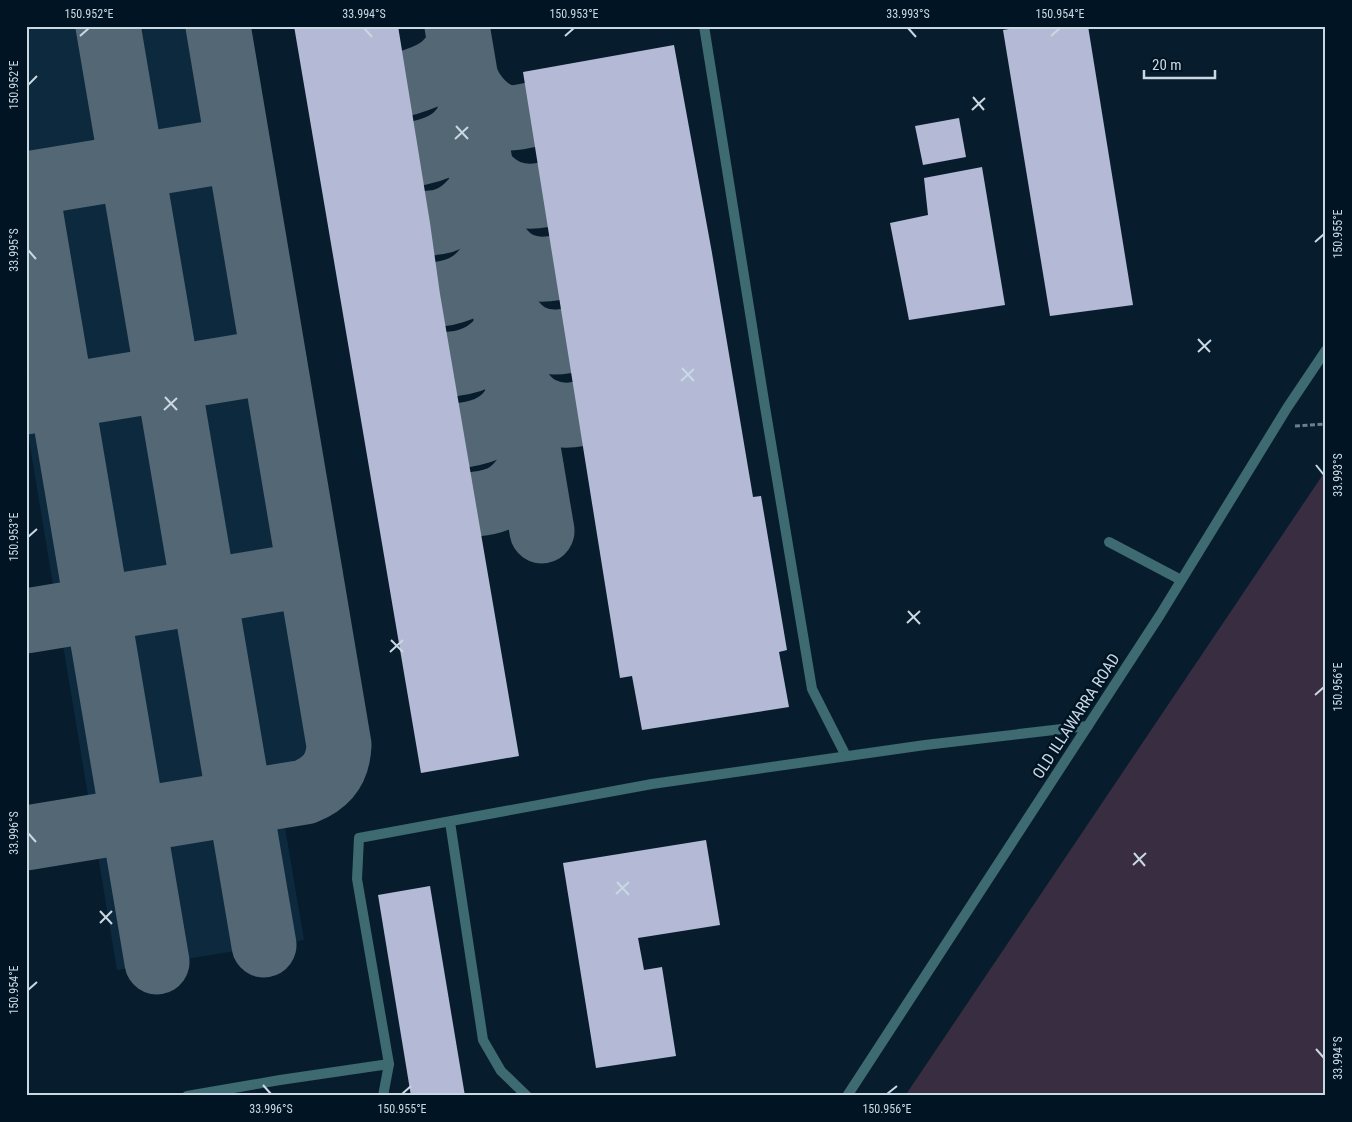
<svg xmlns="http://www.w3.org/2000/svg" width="1352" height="1122" font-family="'Roboto Condensed',sans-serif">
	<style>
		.built { fill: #0d293d }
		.green { fill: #392d41 }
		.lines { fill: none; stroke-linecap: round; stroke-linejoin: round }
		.taxiway { stroke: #546774; stroke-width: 65 }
		.building { fill: #b4bad6 }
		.path { stroke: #6d7f8c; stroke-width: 3; stroke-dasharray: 5 2.5; stroke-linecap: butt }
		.service { stroke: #3e6a71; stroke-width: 10 }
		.minor { stroke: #3e6a71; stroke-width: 10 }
		.ticks { fill: none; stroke: #cad8e2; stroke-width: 2 }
		.labels { text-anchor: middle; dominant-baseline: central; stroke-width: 5; stroke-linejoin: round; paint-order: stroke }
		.street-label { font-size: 16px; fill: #cad8e2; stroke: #011423 }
		.neatline { fill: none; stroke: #cad8e2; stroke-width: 2 }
		.ticks-label { font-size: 12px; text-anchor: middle; fill: #cad8e2 }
	</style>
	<rect width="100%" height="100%" fill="#071d2d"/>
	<path class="built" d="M26,26h207l123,737 -28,40 -33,5 -11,14 20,118 -187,30 -91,-548z"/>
	<path class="green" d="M1326,470v626h-421z"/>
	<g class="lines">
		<g class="taxiway">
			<path d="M108,26l156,919"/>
			<path d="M457,26l85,505"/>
			<path d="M465,77c8,19 23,38 45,41 7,0 14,-2 20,-3"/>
			<path d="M407,83c24,-7 41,-15 52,-38"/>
			<path d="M419,153c24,-5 42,-15 52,-39"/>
			<path d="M480,169c16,21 36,31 63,26"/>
			<path d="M26,184l212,-35"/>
			<path d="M26,186l131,776"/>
			<path d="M430,223c25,-1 41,-17 54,-37"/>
			<path d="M492,235c14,27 33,38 63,33"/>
			<path d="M440,294c26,-3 42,-16 55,-39"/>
			<path d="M504,307c13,26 33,39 62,34"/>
			<path d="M452,364c25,-2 44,-14 56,-36"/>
			<path d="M517,383c10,24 35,36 61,31"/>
			<path d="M26,402l248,-41"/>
			<path d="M464,435c27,-4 44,-14 55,-39"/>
			<path d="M476,504c28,-3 41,-13 55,-37"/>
			<path d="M26,621l284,-47"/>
			<path d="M26,838l279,-46c22,-9 33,-23 34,-47l-121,-719"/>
		</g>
	</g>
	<g class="building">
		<path d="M294,26h104l32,197 10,71 79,462 -98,17z"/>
		<path d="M1028,26h60l45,279 -83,11 -47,-286z"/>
		<path d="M674,45l38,208 41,244 8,-1 26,154 -8,2 10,55 -147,23 -10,-54 -12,2 -97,-606z"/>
		<path d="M959,118l7,39 -43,8 -8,-39z"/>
		<path d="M982,167l23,138 -96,15 -19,-97 38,-8 -4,-37z"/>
		<path d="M706,840l14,85 -82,13 6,32 18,-3 14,89 -80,12 -33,-205z"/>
		<path d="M430,886l35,210h-54l-33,-201z"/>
	</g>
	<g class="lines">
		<path class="path" d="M1295,426l31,-2"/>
		<g class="service">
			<path d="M704,26l61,381 47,282 34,67"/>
			<path d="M1109,542l72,38"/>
			<path d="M450,822l33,218 18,31 26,25"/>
			<path d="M187,1096l93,-16 109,-16"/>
			<path d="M383,1096l6,-32 -32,-185 2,-41 293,-54 273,-39 163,-19"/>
		</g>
		<path class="minor" d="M847,1096l313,-481 127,-207 39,-58"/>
	</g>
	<path class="ticks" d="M364,28l8,9M908,28l8,9M80,36l9,-8M565,36l9,-8M1051,36l9,-8M28,85l9,-9M973,97l11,13M972,110l13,-12M456,126l12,13M455,139l13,-12M1315,242l9,-8M28,250l8,9M1198,339l12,13M1198,352l13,-12M682,368l12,13M681,381l13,-12M165,397l12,13M164,410l13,-12M1316,465l8,10M28,537l9,-8M908,611l12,13M907,623l13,-12M391,640l12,12M390,652l13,-12M1315,695l9,-8M28,833l8,9M1134,853l11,13M1133,865l13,-12M617,882l12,13M616,894l13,-12M100,911l12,13M100,923l12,-12M28,990l9,-8M1316,1049l8,9M263,1085l8,9M402,1094l9,-8M887,1094l10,-8"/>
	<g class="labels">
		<g class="street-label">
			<text transform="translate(1076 716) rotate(-57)">OLD ILLAWARRA ROAD</text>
		</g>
	</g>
	<rect width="1352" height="1122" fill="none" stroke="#011423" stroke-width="55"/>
	<path d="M1144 70v8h71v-8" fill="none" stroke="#cad8e2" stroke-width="2.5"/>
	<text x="1152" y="70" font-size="15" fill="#cad8e2" stroke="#011423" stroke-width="4" paint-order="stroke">20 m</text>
	<rect x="28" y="28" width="1296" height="1066" class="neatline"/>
	<g class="ticks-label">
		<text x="89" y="18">150.952°E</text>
		<text x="364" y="18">33.994°S</text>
		<text x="574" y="18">150.953°E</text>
		<text x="908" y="18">33.993°S</text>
		<text x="1060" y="18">150.954°E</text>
		<text transform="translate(14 85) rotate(-90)" y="4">150.952°E</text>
		<text transform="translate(1338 234) rotate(-90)" y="4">150.955°E</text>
		<text transform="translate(14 250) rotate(-90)" y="4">33.995°S</text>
		<text transform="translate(1338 475) rotate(-90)" y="4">33.993°S</text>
		<text transform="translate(14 537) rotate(-90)" y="4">150.953°E</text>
		<text transform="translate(1338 687) rotate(-90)" y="4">150.956°E</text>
		<text transform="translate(14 833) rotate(-90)" y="4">33.996°S</text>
		<text transform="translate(14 990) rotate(-90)" y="4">150.954°E</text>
		<text transform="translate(1338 1058) rotate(-90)" y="4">33.994°S</text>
		<text x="271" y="1113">33.996°S</text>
		<text x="402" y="1113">150.955°E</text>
		<text x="887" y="1113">150.956°E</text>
	</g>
</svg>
